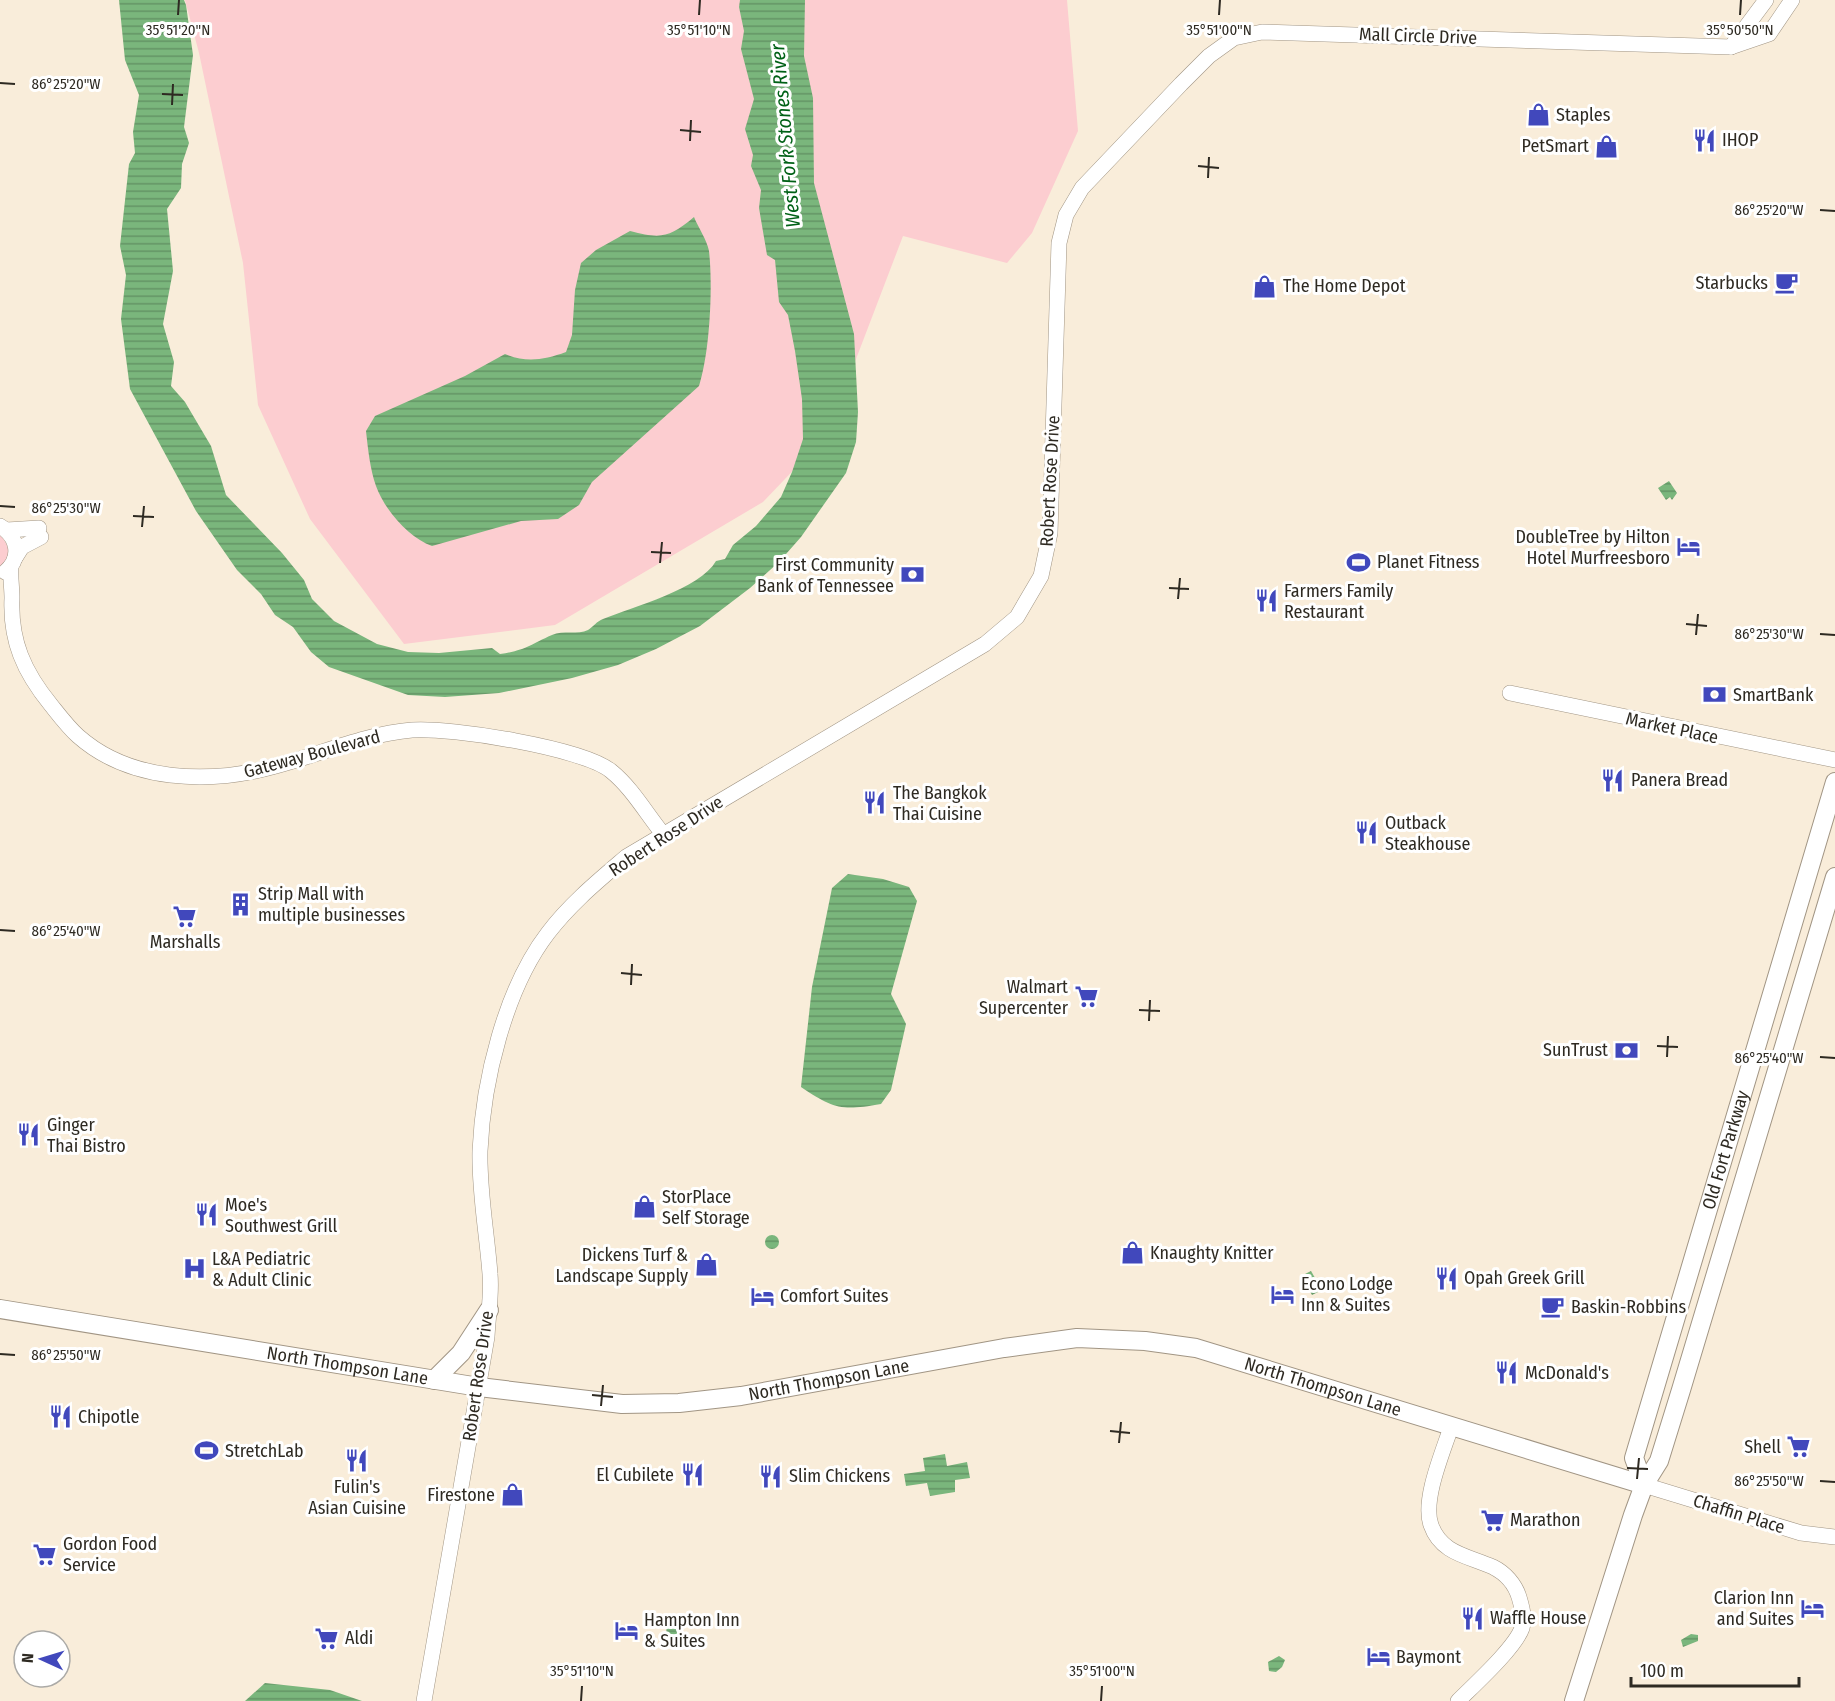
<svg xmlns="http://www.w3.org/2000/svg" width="1835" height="1701" font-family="'Fira Sans Condensed',sans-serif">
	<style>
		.grass { fill: #fccdd0 }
		.water { fill: url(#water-rules) }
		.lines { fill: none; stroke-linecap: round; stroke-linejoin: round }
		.minor-casing { stroke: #a19584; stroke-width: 16 }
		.major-casing { stroke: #a19584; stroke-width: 20 }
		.minor { stroke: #fff; stroke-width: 15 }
		.major { stroke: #fff; stroke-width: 18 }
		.ticks { fill: none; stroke: #2e2a22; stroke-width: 2 }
		.labels { text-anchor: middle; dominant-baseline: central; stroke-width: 6; stroke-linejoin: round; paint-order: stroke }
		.street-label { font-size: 18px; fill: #2e2a22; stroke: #fff }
		.poi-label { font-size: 18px; fill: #2e2a22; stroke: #fff; text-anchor: start }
		.water-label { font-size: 20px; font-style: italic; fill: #006116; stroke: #fff }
		.ticks-label { font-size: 15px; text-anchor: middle; fill: #2e2a22; stroke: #fff; stroke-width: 6; stroke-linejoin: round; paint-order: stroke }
	</style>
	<defs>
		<pattern id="water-rules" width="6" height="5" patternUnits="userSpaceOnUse" patternTransform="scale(1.5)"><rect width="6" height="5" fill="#7ab67c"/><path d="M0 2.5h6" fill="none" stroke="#649465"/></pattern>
	</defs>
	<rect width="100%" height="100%" fill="#f9edda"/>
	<g class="grass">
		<path d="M185,0h882l11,131 -46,102 -25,30 -104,-27 -76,199 -64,67 -208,123 -151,19 -94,-125 -52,-114 -15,-142 -44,-210z"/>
		<path d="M0,532l11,21 -11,17z"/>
	</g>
	<g class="water">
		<path d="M119,0h65l2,5 7,50 -9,72 5,16 -7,21 -1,24 -14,21 6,62 -10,53 11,38 -3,24 14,16 26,44 15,49 56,58 22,27 8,19 22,22 43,23 31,8 31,1 53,-5 8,6c27,-4 29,-9 52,-19 11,-5 26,0 36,-5 5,-3 9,-9 15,-11 30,-12 97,-30 113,-58l9,-2 8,-14 23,-19 25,-29 11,-25 11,-33 -1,-40 -7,-48 -7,-36 -9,-13 -4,-42 -8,-5 -8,-47 2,-18 -10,-24 2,-11 -8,-26 9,-30 -13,-50 3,-18 -5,-24 1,-7h65l-1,56 9,42 1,85 40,151 4,78 -2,30 -10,31 -45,64 -22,25 -29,26 -50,38 -44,23 -38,16 -46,13 -73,15 -54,4 -37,-2 -79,-28 -18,-15 -18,-25 -18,-12 -14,-21 -24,-24 -41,-59 -66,-122 -9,-70 5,-44 -6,-29 9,-82 6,-11 -2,-21 6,-37 -14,-35z"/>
		<path d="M694,217c4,10 13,23 15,34 4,35 1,101 -10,135l-107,96 -13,23 -21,14 -37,2 -89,25c-23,-8 -48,-37 -56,-60 -6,-17 -8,-37 -10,-55l9,-15 90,-40 40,-22c21,9 39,6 61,-2l6,-17 3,-45 6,-27 15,-13 34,-19c31,8 39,7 64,-14z"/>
		<path d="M1669,481l8,12 -5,7 -2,-3 -4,3 -8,-12z"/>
		<path d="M848,874l35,5 26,8 8,14 -26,93 15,30 -15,66 -10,14c-40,7 -47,5 -80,-17l11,-100 20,-99z"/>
		<circle cx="772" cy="1242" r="7"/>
		<path d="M1311,1271l11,19 -10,5 -11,-19z"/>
		<path d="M945,1454l2,12 20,-4 3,16 -15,2v12l-25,4 -3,-13 -21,3 -2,-12 21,-3 -2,-13z"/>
		<path d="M667,1625l11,1 -2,18 -11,-1z"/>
		<path d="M1691,1634l7,1v6l-15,6 -2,-7z"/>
		<path d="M1279,1656l6,4 -3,7 -6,5 -7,-1 -1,-9z"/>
		<path d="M265,1683l65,7 32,11h-117z"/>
	</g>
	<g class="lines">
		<defs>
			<g id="minor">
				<path d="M1731,47l35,-47"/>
				<path d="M0,526c18,11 22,32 5,46"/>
				<path d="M7,530l32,-2"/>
				<path d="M15,558l7,-11 19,-10"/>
				<path d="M11,566c-1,11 1,21 1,32 -2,43 12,74 39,107 8,10 17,22 27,31 52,46 130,48 194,31 47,-12 92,-33 140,-37 38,-3 171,18 199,41 21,17 35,42 52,63"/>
				<path d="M1510,693l325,67"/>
				<path d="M1451,1427c-8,25 -29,73 -20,98 10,29 38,31 62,42 12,6 22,17 26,30 3,10 6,21 3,31 -7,20 -48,57 -64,73"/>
				<path d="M1644,1485l157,48 34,4"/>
				<path d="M424,1701l63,-364c1,-21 5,-43 3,-63 -3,-41 -11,-82 -10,-123 3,-70 25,-162 68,-218 22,-29 50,-52 78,-76l359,-213 32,-27 24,-41 9,-43 9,-290 7,-28 16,-27 99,-104 28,-28 25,-18 28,-6 469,15 38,-13 23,-34"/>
			</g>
			<g id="major">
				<path id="s1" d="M0,1309l479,78 143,17 57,-1 62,-7 263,-48 73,-10 68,3 51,7 448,137"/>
				<path d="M434,1380l27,-27 28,-43"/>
				<path id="s2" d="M1644,1485l-10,-27 201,-676"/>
				<path d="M1574,1701l59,-186 11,-30 15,-24 22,-71 154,-513"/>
			</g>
		</defs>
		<use href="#minor" class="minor-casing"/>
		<use href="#major" class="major-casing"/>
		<use href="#minor" class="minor"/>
		<use href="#major" class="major"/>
	</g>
	<path class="ticks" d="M178,15l1,-15M699,15l1,-15M1219,15l1,-15M1740,15l1,-15M0,83l15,1M162,94l21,1M172,105l1,-21M680,130l21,2M690,141l1,-21M1198,166l21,2M1208,178l1,-21M1820,210l15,1M0,506l15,1M133,516l21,1M142,527l2,-21M651,552l20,1M660,563l2,-21M1169,588l20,1M1178,599l2,-21M1686,624l21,2M1820,634l15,1M1696,635l2,-21M0,930l15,1M621,973l21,2M631,985l1,-21M1139,1010l21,1M1149,1021l1,-21M1657,1046l21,1M1667,1057l1,-21M1820,1057l15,1M0,1354l15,1M592,1395l21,2M601,1406l2,-21M1110,1431l20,2M1119,1443l2,-21M1627,1468l21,1M1637,1479l2,-21M1820,1481l15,1M581,1701l1,-15M1101,1701l1,-15"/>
	<defs>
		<symbol id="shop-bare" viewBox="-9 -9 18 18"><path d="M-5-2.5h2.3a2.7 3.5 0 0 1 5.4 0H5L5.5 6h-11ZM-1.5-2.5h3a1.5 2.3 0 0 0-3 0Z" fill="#4148bc" stroke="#fff" stroke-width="2.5" paint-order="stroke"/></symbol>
		<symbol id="restaurant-bare" viewBox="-9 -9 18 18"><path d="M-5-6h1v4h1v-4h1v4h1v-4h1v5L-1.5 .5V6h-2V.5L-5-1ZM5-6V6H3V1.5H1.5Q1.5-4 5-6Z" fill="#4148bc" stroke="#fff" stroke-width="2.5" paint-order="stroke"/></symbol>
		<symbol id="cafe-bare" viewBox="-9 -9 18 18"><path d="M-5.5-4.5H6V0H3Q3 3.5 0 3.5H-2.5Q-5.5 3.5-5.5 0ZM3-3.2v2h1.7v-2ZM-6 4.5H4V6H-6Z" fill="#4148bc" stroke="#fff" stroke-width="2.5" paint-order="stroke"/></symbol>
		<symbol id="hotel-bare" viewBox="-9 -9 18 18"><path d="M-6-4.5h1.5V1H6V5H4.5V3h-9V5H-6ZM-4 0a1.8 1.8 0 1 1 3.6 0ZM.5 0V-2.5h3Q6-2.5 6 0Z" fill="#4148bc" stroke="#fff" stroke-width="2.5" paint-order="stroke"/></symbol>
		<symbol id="stadium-bare" viewBox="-9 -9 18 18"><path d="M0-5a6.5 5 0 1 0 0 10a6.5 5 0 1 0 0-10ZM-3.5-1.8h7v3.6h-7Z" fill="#4148bc" stroke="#fff" stroke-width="2.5" paint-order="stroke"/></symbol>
		<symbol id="bank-bare" viewBox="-9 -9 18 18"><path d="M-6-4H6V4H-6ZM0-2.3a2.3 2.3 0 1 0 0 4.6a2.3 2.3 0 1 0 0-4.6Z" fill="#4148bc" stroke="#fff" stroke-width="2.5" paint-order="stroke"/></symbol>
		<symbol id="building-bare" viewBox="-9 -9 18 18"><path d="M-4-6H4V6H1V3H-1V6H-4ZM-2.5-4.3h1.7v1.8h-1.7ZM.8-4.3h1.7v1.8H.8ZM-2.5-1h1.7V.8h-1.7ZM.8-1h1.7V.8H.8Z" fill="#4148bc" stroke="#fff" stroke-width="2.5" paint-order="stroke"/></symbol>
		<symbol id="supermarket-bare" viewBox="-9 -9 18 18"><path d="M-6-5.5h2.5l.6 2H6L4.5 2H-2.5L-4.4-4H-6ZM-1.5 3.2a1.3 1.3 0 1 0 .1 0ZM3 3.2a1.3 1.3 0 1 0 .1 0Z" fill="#4148bc" stroke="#fff" stroke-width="2.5" paint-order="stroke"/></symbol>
		<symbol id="hospital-bare" viewBox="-9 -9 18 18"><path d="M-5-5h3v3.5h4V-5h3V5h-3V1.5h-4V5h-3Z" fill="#4148bc" stroke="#fff" stroke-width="2.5" paint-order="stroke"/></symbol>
	</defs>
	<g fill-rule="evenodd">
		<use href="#shop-bare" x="1522" y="98" width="33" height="33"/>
		<use href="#restaurant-bare" x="1688" y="124" width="33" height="33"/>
		<use href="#shop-bare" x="1590" y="130" width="33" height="33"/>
		<use href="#cafe-bare" x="1770" y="266" width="33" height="33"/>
		<use href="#shop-bare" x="1248" y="270" width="33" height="33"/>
		<use href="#hotel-bare" x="1672" y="530" width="33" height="33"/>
		<use href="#stadium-bare" x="1342" y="546" width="33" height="33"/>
		<use href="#bank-bare" x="896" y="558" width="33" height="33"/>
		<use href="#restaurant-bare" x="1250" y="584" width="33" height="33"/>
		<use href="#bank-bare" x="1698" y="678" width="33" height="33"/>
		<use href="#restaurant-bare" x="1596" y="764" width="33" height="33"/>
		<use href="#restaurant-bare" x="858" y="786" width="33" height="33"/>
		<use href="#restaurant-bare" x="1350" y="816" width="33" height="33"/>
		<use href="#building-bare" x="224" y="888" width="33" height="33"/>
		<use href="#supermarket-bare" x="168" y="900" width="33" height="33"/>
		<use href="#supermarket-bare" x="1070" y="980" width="33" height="33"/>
		<use href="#bank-bare" x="1610" y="1034" width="33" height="33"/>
		<use href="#restaurant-bare" x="12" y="1118" width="33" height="33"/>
		<use href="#shop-bare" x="628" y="1190" width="33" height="33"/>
		<use href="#restaurant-bare" x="190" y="1198" width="33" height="33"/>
		<use href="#shop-bare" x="1116" y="1236" width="33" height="33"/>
		<use href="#shop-bare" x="690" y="1248" width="33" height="33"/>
		<use href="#hospital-bare" x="178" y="1252" width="33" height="33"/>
		<use href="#restaurant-bare" x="1430" y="1262" width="33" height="33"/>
		<use href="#hotel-bare" x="1266" y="1278" width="33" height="33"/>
		<use href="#hotel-bare" x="746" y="1280" width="33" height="33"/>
		<use href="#cafe-bare" x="1536" y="1290" width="33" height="33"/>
		<use href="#restaurant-bare" x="1490" y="1356" width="33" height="33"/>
		<use href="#restaurant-bare" x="44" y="1400" width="33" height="33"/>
		<use href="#supermarket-bare" x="1782" y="1430" width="33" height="33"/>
		<use href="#stadium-bare" x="190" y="1434" width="33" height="33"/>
		<use href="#restaurant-bare" x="340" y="1444" width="33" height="33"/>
		<use href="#restaurant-bare" x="676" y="1458" width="33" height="33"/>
		<use href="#restaurant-bare" x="754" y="1460" width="33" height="33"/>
		<use href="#shop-bare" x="496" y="1478" width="33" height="33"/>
		<use href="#supermarket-bare" x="1476" y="1504" width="33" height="33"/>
		<use href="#supermarket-bare" x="28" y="1538" width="33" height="33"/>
		<use href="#hotel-bare" x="1796" y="1592" width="33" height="33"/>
		<use href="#restaurant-bare" x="1456" y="1602" width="33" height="33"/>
		<use href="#hotel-bare" x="610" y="1614" width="33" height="33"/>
		<use href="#supermarket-bare" x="310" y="1622" width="33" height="33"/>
		<use href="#hotel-bare" x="1362" y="1640" width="33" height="33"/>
	</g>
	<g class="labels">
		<g class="street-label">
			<text transform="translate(1418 36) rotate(2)">Mall Circle Drive</text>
			<text transform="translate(1050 481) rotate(-87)">Robert Rose Drive</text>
			<text transform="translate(1672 728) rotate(12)">Market Place</text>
			<text transform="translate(312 754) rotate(-15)">Gateway Boulevard</text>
			<text transform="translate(666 836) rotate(-33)">Robert Rose Drive</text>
			<text stroke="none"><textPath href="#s2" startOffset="350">Old Fort Parkway</textPath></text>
			<text stroke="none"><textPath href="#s1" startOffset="352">North Thompson Lane</textPath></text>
			<text transform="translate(478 1376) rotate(-82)">Robert Rose Drive</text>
			<text stroke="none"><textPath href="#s1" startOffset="838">North Thompson Lane</textPath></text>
			<text stroke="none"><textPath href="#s1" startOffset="1342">North Thompson Lane</textPath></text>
			<text transform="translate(1739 1514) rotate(17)">Chaffin Place</text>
		</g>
		<g class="poi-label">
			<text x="1556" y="115">Staples</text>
			<text x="1722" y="140">IHOP</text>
			<text x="1589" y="146" text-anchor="end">PetSmart</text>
			<text x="1768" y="283" text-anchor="end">Starbucks</text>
			<text x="1283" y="286">The Home Depot</text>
			<text x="1670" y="537" text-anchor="end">DoubleTree by Hilton<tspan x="1670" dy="21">Hotel Murfreesboro</tspan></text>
			<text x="1377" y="562">Planet Fitness</text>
			<text x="894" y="565" text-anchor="end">First Community<tspan x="894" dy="21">Bank of Tennessee</tspan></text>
			<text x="1284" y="591">Farmers Family<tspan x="1284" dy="21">Restaurant</tspan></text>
			<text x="1733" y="695">SmartBank</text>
			<text x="1631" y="780">Panera Bread</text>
			<text x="893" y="793">The Bangkok<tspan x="893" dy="21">Thai Cuisine</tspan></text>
			<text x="1385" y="823">Outback<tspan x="1385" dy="21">Steakhouse</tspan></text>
			<text x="258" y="894">Strip Mall with<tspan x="258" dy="21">multiple businesses</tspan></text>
			<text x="185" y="942" text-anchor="middle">Marshalls</text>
			<text x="1068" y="987" text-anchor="end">Walmart<tspan x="1068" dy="21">Supercenter</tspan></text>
			<text x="1608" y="1050" text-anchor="end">SunTrust</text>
			<text x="47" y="1125">Ginger<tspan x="47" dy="21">Thai Bistro</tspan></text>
			<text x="662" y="1197">StorPlace<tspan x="662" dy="21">Self Storage</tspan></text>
			<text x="225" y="1205">Moe's<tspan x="225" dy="21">Southwest Grill</tspan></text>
			<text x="1150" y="1253">Knaughty Knitter</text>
			<text x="688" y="1255" text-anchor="end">Dickens Turf &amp;<tspan x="688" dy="21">Landscape Supply</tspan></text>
			<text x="212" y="1259">L&amp;A Pediatric<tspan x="212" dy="21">&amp; Adult Clinic</tspan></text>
			<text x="1464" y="1278">Opah Greek Grill</text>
			<text x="1301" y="1284">Econo Lodge<tspan x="1301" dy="21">Inn &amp; Suites</tspan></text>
			<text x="780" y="1296">Comfort Suites</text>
			<text x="1571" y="1307">Baskin-Robbins</text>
			<text x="1525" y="1373">McDonald's</text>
			<text x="78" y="1417">Chipotle</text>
			<text x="1781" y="1447" text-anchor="end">Shell</text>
			<text x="225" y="1451">StretchLab</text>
			<text x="674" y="1475" text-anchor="end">El Cubilete</text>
			<text x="789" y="1476">Slim Chickens</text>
			<text x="357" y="1487" text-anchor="middle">Fulin's<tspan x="357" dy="21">Asian Cuisine</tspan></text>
			<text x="495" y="1495" text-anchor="end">Firestone</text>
			<text x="1510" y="1520">Marathon</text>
			<text x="63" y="1544">Gordon Food<tspan x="63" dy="21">Service</tspan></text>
			<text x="1794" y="1598" text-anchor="end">Clarion Inn<tspan x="1794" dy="21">and Suites</tspan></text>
			<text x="1490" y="1618">Waffle House</text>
			<text x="644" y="1620">Hampton Inn<tspan x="644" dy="21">&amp; Suites</tspan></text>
			<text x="345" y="1638">Aldi</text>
			<text x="1396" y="1657">Baymont</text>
		</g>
		<g class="water-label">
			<text transform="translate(785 136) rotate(-95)">West Fork Stones River</text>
		</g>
	</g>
	<g class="ticks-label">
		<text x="178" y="35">35°51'20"N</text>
		<text x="699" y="35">35°51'10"N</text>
		<text x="1219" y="35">35°51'00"N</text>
		<text x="1740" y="35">35°50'50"N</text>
		<text x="66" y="89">86°25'20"W</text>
		<text x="1769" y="215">86°25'20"W</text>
		<text x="66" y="513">86°25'30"W</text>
		<text x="1769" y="639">86°25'30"W</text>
		<text x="66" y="936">86°25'40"W</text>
		<text x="1769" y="1063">86°25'40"W</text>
		<text x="66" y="1360">86°25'50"W</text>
		<text x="1769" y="1486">86°25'50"W</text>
		<text x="582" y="1676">35°51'10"N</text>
		<text x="1102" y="1676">35°51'00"N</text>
	</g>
	<g transform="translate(42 1659) rotate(274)"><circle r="28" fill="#ffffff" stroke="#abaaa7" stroke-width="1.5"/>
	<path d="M0-4.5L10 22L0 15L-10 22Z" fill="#4148bc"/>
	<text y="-9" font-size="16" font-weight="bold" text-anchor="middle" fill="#2e2a22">N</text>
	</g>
	<path d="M1631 1677v9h168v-9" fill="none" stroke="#2e2a22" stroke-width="3"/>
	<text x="1640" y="1677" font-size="18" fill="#2e2a22" stroke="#ffffff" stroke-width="4.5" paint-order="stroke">100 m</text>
</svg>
